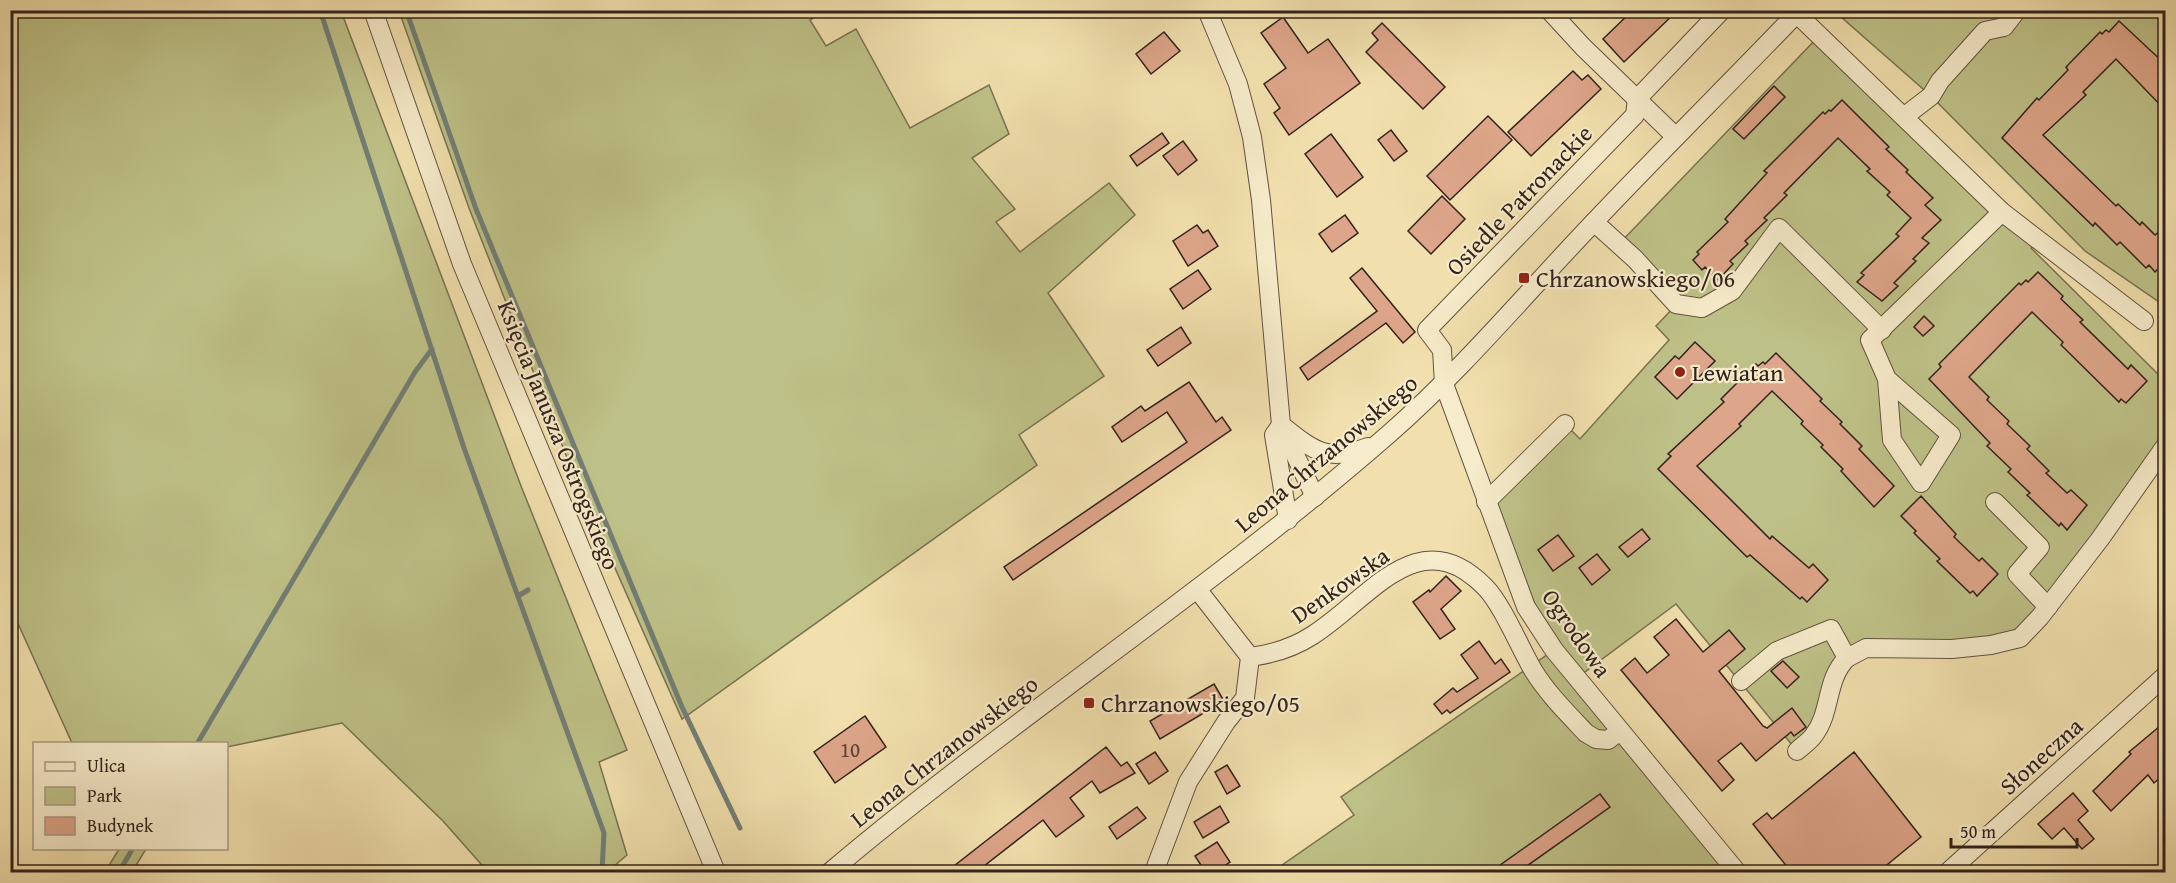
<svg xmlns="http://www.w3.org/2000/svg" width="2176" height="883" font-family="'Gentium Book Plus',serif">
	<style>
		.green { fill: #bec187; stroke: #787252; stroke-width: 1.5 }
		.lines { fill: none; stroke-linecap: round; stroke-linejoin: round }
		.stream { stroke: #727e76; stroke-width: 5 }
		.building { fill: #dda589; stroke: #33221c; stroke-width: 1.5 }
		.minor-casing { stroke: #625240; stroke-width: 20 }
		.minor { stroke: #f6ebca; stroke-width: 18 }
		.poi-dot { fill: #8f2418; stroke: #f6ebca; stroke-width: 2 }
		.labels { text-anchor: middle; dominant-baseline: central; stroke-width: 4.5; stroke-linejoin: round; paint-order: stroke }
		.number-label { font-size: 21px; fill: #5e4337 }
		.street-label { font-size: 24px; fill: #33221c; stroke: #f6ebca }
		.poi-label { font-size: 24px; fill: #33221c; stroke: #f6ebca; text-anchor: start }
	</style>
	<rect width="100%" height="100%" fill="#f1e0ad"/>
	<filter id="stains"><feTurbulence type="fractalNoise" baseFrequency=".00333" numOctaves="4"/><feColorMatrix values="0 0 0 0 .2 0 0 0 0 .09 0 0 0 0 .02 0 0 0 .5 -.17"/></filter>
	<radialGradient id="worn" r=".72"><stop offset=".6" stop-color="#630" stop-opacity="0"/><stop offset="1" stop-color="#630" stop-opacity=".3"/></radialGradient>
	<g class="green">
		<path d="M1848,10l317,1v295l-80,-55 -154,-155 -91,-80z"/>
		<path d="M10,11h331l180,475 106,264 -28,12 28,93 -20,17h-119l-45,-51 -101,-98 -115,24 -1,-3 -154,-1 -61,-135z"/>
		<path d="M399,11h426l-15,9 16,26 30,-17 54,99 79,-43 20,49 -37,24 43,51 -19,13 24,30 89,-69 26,32 -87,78 56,83 -85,59 18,30 -355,254 -107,-241 -106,-270z"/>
		<path d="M1818,37l220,203 -7,8 134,133v64l-145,193 -173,20 -23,54 -27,39 -121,-147 -99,74 160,194h-465l82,-57 -13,-18 213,-147 -68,-148 79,-78 15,15 89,-99 -13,-14 20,-21 -58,-60z"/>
		<path d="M119,849h27l-14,23h-27z"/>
	</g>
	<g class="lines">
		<g class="stream">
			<path d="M320,10l144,438 140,385 -2,39"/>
			<path d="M406,10l70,199 206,498 58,121"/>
			<path d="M518,596l10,-6"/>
			<path d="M197,744l218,-372 17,-23"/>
			<path d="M119,872l14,-24"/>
		</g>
	</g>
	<g class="building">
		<path d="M1633,10h45l-54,52 -21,-23z"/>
		<path d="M1283,17l25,36 20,-14 32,44 -71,52 -15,-22 6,-5 -16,-24 22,-16 -25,-35z"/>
		<path d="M2119,21l47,44v46l-50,-52 -33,33 3,3 -43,40 73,71 2,-2 22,21 2,-3 13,13 4,-3 7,6v23l-11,11 -6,-7 -3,3 -26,-26 -3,3 -22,-22 -2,3 -91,-88 35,-40 2,2 29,-30 -2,-3 34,-35 2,2 4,-4 3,2z"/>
		<path d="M1382,23l63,64 -22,22 -57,-57 12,-12 -6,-7z"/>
		<path d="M1164,32l16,19 -29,23 -15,-20z"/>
		<path d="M1573,71l9,9 6,-5 13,14 -70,67 -23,-24z"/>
		<path d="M1774,86l11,11 -41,42 -11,-10z"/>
		<path d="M1842,100l47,47 -3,2 22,21 -2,2 27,26 -8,7 16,15 -19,18 7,5 -16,16 3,2 -22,22 4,3 -16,15 -25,-19 7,-7 -3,-2 38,-37 -3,-2 15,-16 -24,-23 3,-3 -23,-21 3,-2 -32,-31 -54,55 3,2 -23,23 3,2 -22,21 3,3 -18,17 3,3 -15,16 -13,-13 -3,3 -9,-10 6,-6 -2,-2 31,-30 -3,-3 42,-46 -3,-2 59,-59 2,2 4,-4 2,1z"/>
		<path d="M1488,116l24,24 -62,60 -23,-24z"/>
		<path d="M1391,130l16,21 -13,10 -16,-21z"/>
		<path d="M1162,133l7,10 -32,23 -7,-10z"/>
		<path d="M1331,134l32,43 -26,20 -32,-43z"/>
		<path d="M1183,141l14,19 -19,15 -15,-19z"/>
		<path d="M1442,196l23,23 -34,35 -23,-23z"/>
		<path d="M1345,215l13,18 -26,19 -13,-18z"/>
		<path d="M1197,225l6,8 5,-3 10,16 -30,20 -15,-25z"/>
		<path d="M1362,268l53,64 -12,11 -17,-20 -78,57 -8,-12 77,-57 -27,-33z"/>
		<path d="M1198,270l13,19 -28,20 -13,-20z"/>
		<path d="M2038,272l25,24 -2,3 22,21 -3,2 48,47 3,-4 16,16 -21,22 -5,-4 -2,3 -58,-57 2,-3 -31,-30 -63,65 20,20 -2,3 22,21 -2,3 23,22 -3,3 22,22 -3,2 21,20 4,-3 16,15 -20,25 -6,-7 -2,3 -32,-31 3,-2 -22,-21 3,-3 -24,-23 3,-3 -61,-64 12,-12 -2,-3 80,-81 2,2 5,-5 2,2z"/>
		<path d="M1924,316l10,10 -11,10 -9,-9z"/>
		<path d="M1181,327l10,16 -33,23 -11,-16z"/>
		<path d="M1695,342l20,19 -38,38 -22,-22 20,-21 4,3z"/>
		<path d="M1776,353l46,46 -2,2 22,21 -2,2 22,22 -3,3 35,37 -20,21 -33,-36 2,-2 -22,-22 2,-2 -22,-21 2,-3 -31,-30 -33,33 2,2 -44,40 73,73 2,-3 37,32 4,-4 15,16 -21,22 -5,-5 -2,2 -50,-44 -3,2 -89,-88 13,-13 -3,-2 56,-52 -3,-3 35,-35 2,2 5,-4 2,2z"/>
		<path d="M1189,382l27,40 6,-5 9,13 -218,150 -9,-13 183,-125 -20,-30 -45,30 -10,-15 29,-21 4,5z"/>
		<path d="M1921,496l35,38 -2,3 25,24 3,-3 16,16 -21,22 -4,-5 -3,2 -33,-32 3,-2 -26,-26 2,-2 -15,-15z"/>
		<path d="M1642,529l8,10 -22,18 -9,-10z"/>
		<path d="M1558,535l16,21 -21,15 -15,-21z"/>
		<path d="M1597,554l13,16 -18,15 -13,-17z"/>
		<path d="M1446,576l15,15 -20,18 14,20 -15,10 -27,-37 16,-12 1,2z"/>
		<path d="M1676,619l27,33 26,-22 16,19 -26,22 44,55 4,2 25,-20 14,19 -12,9 -3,-4 -35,29 -15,-18 -23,18 16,19 -12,11 -101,-121 14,-12 12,15 22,-18 -15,-18z"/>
		<path d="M1479,641l16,23 6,-5 9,13 -60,41 -3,-3 -5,4 -8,-10 19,-16 4,4 21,-14 -17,-23z"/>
		<path d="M1783,661l16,16 -12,11 -16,-17z"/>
		<path d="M1214,684l10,17 -64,38 -10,-18z"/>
		<path d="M865,716l21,31 -51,36 -21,-31z"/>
		<path d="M2166,721v52l-12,10 -6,-8 -37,36 -18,-20 38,-37 -2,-2z"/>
		<path d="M1106,747l15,19 6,-4 8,11 -35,20 -8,-12 -22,17 14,18 -28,21 -13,-17 -68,53h-30z"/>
		<path d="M1155,752l13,19 -19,13 -13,-20z"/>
		<path d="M1854,752l67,85 -44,36h-85l-39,-49 14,-11 5,6z"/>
		<path d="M1227,765l13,21 -13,8 -12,-22z"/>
		<path d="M2073,793l15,18 -10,9 16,19 -12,10 -18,-21 -12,11 -14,-15z"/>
		<path d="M1600,794l10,13 -93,66h-28z"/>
		<path d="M1220,806l9,16 -26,16 -9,-16z"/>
		<path d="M1137,807l9,11 -29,21 -8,-12z"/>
		<path d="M1217,842l13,20 -16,11h-8l-11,-17z"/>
	</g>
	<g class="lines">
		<defs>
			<g id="minor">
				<path d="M373,10l89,254 254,608"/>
				<path d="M1207,10l31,74 14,53 9,63 20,225 34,72"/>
				<path d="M1549,10l34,37 93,90"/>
				<path d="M1722,10l-85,89 -2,16 -208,215 15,20 2,34 82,223 28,43 183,222"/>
				<path d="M1797,14l205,198 142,109"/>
				<path d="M1905,116l26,-20 9,-15 45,-50 19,-4 13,-17"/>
				<path d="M1594,222l41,37 41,45 26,4 30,-17 47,-63 103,102"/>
				<path d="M1887,379l64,56 -30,48 -29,-43 -5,-61 -17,-39 132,-128"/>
				<path d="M1281,425l-7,10 14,85"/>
				<path d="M1285,428c30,24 44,34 83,19"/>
				<path d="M1486,502l79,-78"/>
				<path d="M1995,502l45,45 -23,27 31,33"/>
				<path d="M1250,657c24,-3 43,-9 63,-22 57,-36 105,-116 172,-48 17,17 35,61 48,83 14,23 34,43 53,63l10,6 12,1 12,-9"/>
				<path d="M1741,681l36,-30 54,-22 16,29 19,-10 86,1 39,-4 29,-7 20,-21 60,-78 66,-94"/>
				<path d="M1797,751c5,-5 13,-10 17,-16 18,-24 11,-55 33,-77"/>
				<path d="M830,872c181,-153 382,-283 560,-439 74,-65 137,-141 205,-212 67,-71 137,-140 205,-211"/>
				<path d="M1154,872l34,-90 38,-60 19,-24 5,-41 -53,-68"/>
				<path d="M1948,872l218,-197"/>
			</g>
		</defs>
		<use href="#minor" class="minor-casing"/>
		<use href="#minor" class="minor"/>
	</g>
	<g class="poi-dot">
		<rect x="1518" y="272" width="12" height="12" rx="3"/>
		<circle cx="1680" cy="372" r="6"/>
		<rect x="1083" y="697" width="12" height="12" rx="3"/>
	</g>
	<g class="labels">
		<g class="number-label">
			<text x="850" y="749">10</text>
		</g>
		<g class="street-label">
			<text transform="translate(1519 200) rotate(-46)">Osiedle Patronackie</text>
			<text transform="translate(559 435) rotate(68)">Księcia Janusza Ostrogskiego</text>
			<text transform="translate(1326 453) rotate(-40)">Leona Chrzanowskiego</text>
			<text transform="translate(1340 585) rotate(-35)">Denkowska</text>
			<text transform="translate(1577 633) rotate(55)">Ogrodowa</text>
			<text transform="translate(944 751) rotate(-38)">Leona Chrzanowskiego</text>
			<text transform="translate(2041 756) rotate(-42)">Słoneczna</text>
		</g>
		<g class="poi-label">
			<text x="1536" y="278">Chrzanowskiego/06</text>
			<text x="1692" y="372">Lewiatan</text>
			<text x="1101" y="703">Chrzanowskiego/05</text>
		</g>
	</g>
	<rect width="2176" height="883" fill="none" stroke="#f1e0ad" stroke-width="36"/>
	<rect x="12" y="12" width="2152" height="859" fill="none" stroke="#33221c" stroke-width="3"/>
	<rect x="18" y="18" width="2140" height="847" fill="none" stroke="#33221c" stroke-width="1.5"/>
	<rect x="33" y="742" width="195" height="108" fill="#f6ebca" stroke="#a89b84" stroke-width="1.5"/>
	<rect x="45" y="762" width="30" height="9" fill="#f6ebca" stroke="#a89b84" stroke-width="1.5"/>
	<text x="87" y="772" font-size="18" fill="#33221c">Ulica</text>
	<rect x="45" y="787" width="30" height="18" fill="#bec187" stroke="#a89b84" stroke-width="1.5"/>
	<text x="87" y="802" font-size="18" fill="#33221c">Park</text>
	<rect x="45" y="817" width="30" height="18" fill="#dda589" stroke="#a89b84" stroke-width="1.5"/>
	<text x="87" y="832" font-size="18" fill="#33221c">Budynek</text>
	<path d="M1951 838v9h126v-9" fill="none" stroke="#33221c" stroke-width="3"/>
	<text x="1960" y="838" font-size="18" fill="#33221c" stroke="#f6ebca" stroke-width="4.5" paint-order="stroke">50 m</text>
	<rect width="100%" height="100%" filter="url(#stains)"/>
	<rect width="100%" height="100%" fill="url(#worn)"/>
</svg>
